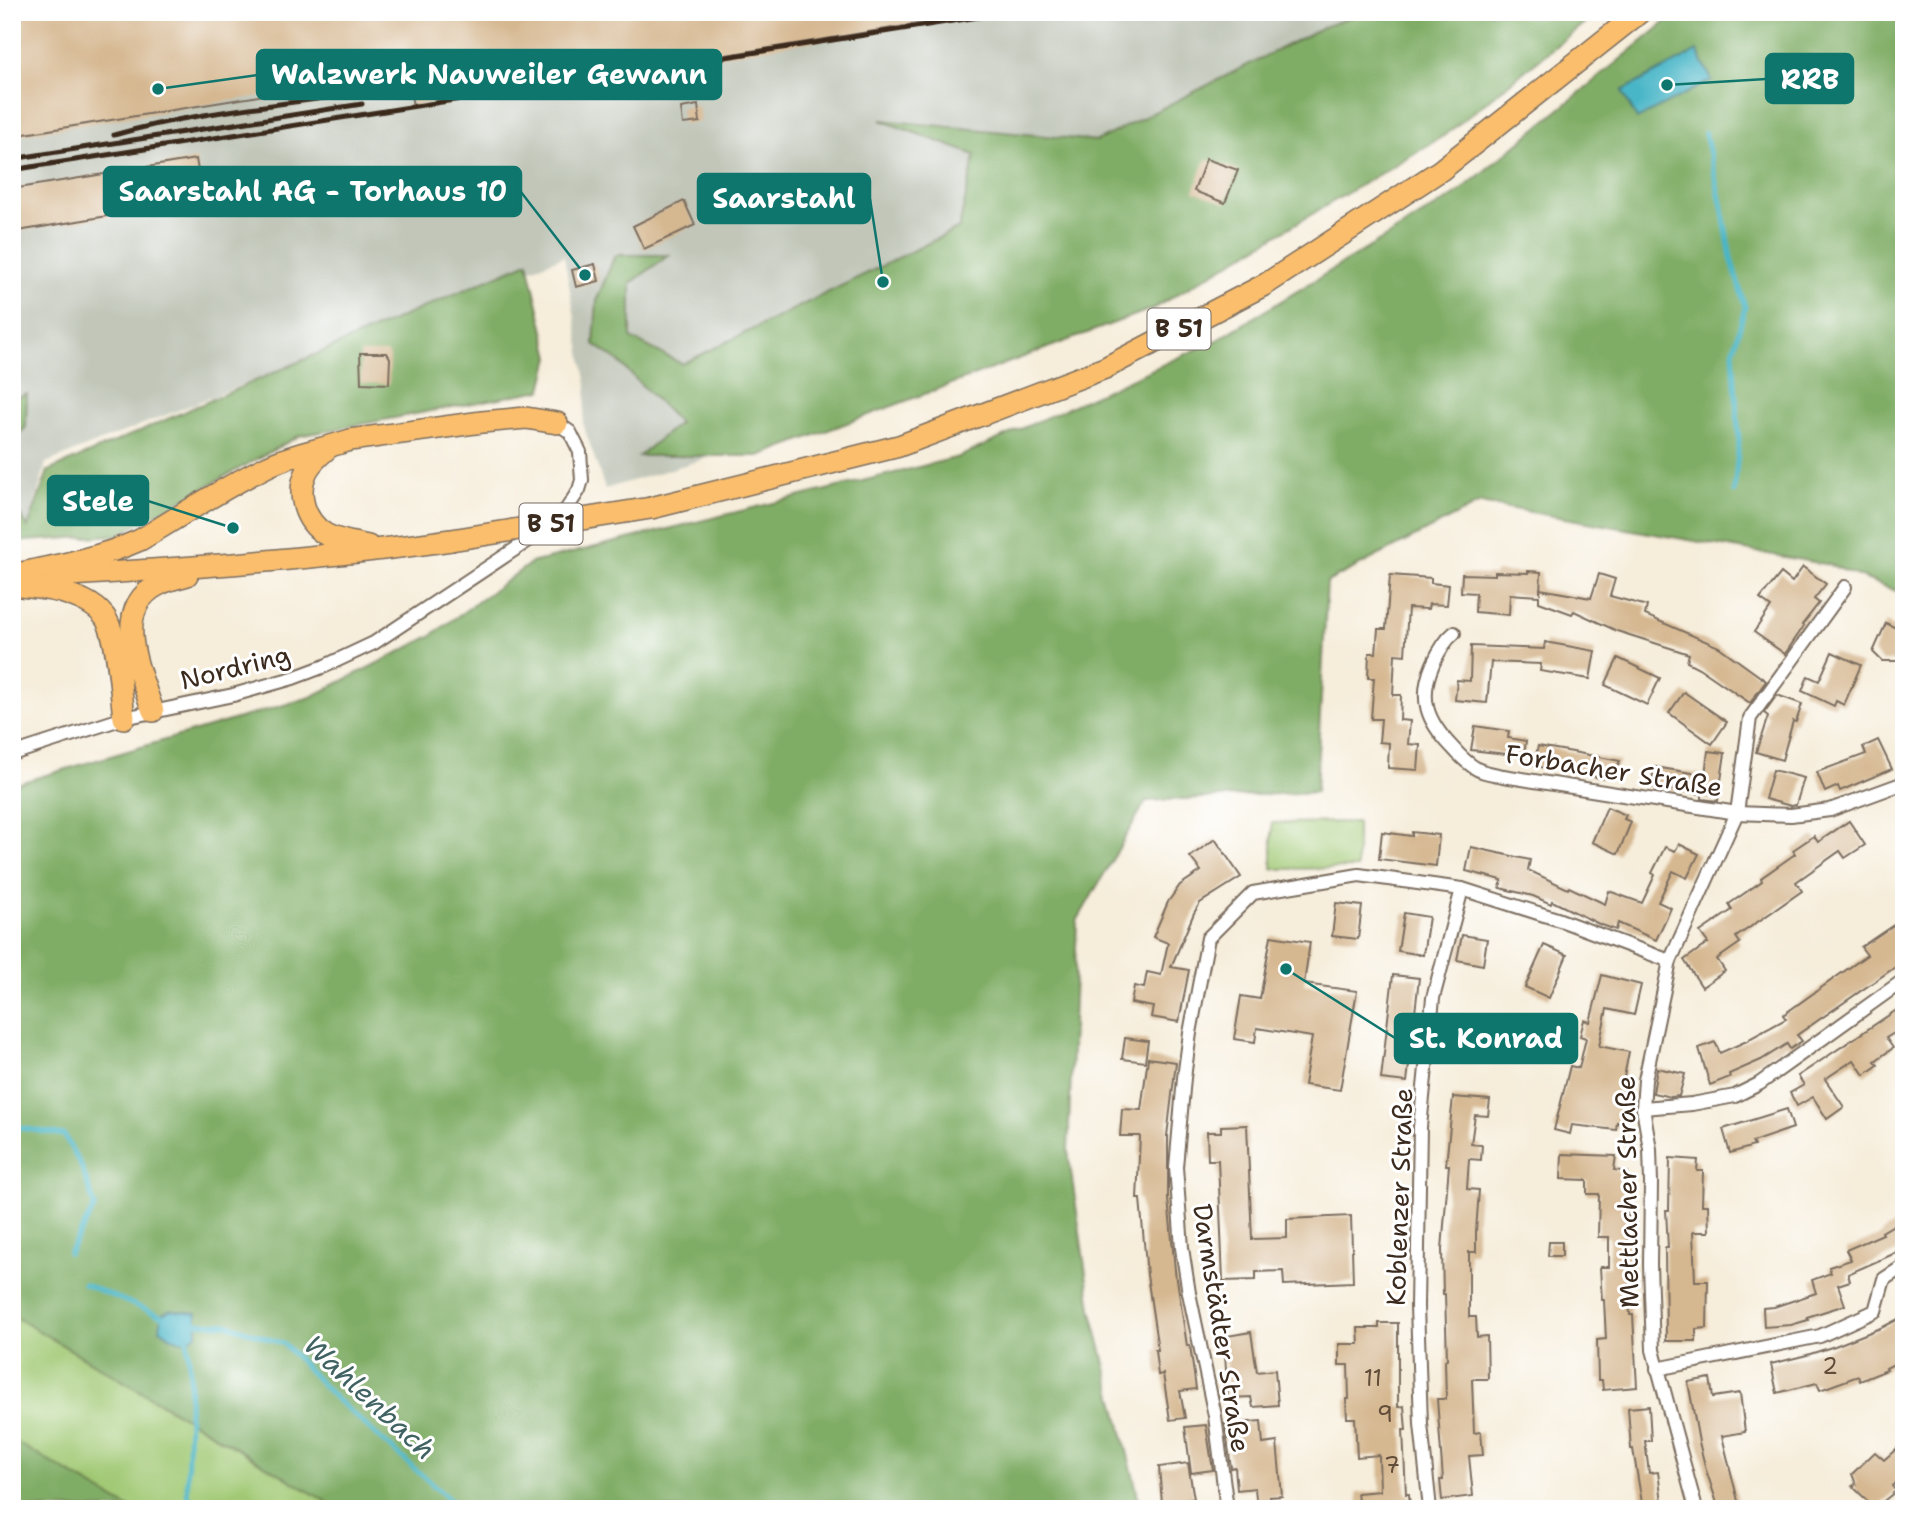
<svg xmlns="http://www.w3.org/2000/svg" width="1916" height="1521" font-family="'Shantell Sans',sans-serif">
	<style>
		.industrial { fill: #c1c6b9 }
		.green { fill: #a1c974; stroke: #6e7a49; stroke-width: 2 }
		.forest { fill: #80ad66; stroke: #5e6c42; stroke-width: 2 }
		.water { fill: #4ab6c7; stroke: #427072; stroke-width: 2 }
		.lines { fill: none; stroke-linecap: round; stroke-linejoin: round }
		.stream { stroke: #4ab6c7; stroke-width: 5 }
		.building { fill: #d5b790 }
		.street-casing { stroke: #7c6e60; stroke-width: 16 }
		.primary-casing { stroke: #7c6e60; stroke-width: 24 }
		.street { stroke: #fff; stroke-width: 12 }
		.primary { stroke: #fabe6d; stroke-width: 21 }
		.rail { stroke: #3b2a1e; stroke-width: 5 }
		.primary-bridge-casing { stroke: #7c6e60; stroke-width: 24; stroke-linecap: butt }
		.primary-bridge { stroke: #fabe6d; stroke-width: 21 }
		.labels { text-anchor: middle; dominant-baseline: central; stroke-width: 6; stroke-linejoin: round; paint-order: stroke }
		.number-label { font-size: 23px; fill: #624d3a }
		.shield { fill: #fff; stroke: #766a62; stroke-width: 2 }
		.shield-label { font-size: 24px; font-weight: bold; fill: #3b2a1e }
		.street-label { font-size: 26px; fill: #3b2a1e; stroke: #fff }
		.water-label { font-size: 28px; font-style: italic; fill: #416262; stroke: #fff }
		.leader { fill: none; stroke: #0f766e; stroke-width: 2.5 }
		.callout-dot { fill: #0f766e; stroke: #fff; stroke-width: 2.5 }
		.callout { fill: #0f766e; stroke: #0f766e; stroke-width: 2.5 }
		.callout-label { font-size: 28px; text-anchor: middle; font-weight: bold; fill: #fff }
	</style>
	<rect width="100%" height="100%" fill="#fff"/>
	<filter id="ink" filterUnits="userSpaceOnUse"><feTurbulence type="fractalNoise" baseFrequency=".0143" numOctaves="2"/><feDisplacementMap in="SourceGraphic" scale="14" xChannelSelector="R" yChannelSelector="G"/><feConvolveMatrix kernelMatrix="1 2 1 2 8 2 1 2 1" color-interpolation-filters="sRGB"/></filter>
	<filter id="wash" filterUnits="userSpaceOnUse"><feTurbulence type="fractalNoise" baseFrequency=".00686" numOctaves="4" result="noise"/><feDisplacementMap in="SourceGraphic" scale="28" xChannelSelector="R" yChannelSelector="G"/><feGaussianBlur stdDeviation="1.57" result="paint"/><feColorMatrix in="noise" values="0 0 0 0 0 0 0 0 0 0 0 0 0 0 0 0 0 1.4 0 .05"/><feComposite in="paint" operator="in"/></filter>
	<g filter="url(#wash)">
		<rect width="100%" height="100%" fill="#f6edda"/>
		<path class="industrial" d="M12,12h1586l-153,123 -291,173 -205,77 -344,104 -22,-65 4,-38 -23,-130 -518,207 -18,65 -16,-24z"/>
		<g class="green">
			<path d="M1357,822v46l-85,1v-46z"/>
			<path d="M12,1315l327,194h-208l-119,-69z"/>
		</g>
		<g class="forest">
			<path d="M1366,12h232l-153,123 -291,173 -395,148h-120l40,-33 -61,-62 -24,-17 3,-45 18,-44h54l-38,28v55l51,26 277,-136 16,-73 -95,-35 217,21 226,-114z"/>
			<path d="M1678,12h226v582l-74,-29 -350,-62 -153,79 -11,210 -170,9 -69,120 -9,230 23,157 46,183 1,18h-799l-327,-194v-530l299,-88 118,-60 102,-74 428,-106 258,-117 238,-145z"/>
			<path d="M528,262l22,95 -8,33 -243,46 -181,99 -106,7v-38l16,23 20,-56z"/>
			<path d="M27,394l-1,33 -14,15v-43z"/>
			<path d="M12,1440l119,69h-119z"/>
		</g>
		<g class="water">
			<path d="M1697,51l15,29 -75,39 -15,-28z"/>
			<path d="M170,1310l27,3v21c-17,12 -21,6 -37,-5l2,-15z"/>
		</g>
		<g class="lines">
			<g class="stream">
				<path d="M1705,133l17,74 9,51 14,49 -12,45 6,90 -5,50"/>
				<path d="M12,1120l3,7 49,8 17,31 14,40 -26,47"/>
				<path d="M84,1284l82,34"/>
				<path d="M192,1323l35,1 57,20 51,54 125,111"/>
				<path d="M187,1335l3,38 -3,120 6,16"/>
			</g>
		</g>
		<g id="blocks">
			<g class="building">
				<path d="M12,12h930v8l-529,86 -6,-34 -395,64z"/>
				<path d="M698,105l2,17 -17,2 -2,-16z"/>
				<path d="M196,159l7,41 -191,32v-43z"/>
				<path d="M1206,159l32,11 -13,33 -31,-12z"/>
				<path d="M684,201l11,24 -51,24 -11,-23z"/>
				<path d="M595,264l4,17 -23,6 -4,-17z"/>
				<path d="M360,353h27l3,5 -1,26 -28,-1z"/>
				<path d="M1803,567l23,17 -12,15 5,4 -17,22 2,1 -19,28 -31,-22 17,-25 -11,-8 21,-26 11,9z"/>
				<path d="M1528,571l13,1 -1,22v-5l51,9 8,-24 16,5 -5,17 37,10 -2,9 74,32 47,34 -16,22 -51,-35 -12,-6 2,-8 -72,-23 -43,-20 -2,3 -33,-12v-6l-29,-2 -1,21 -34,-3 1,-19 -15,-1 1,-18 33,1v-3l33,1z"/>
				<path d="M1390,575l41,3v5l18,2 -2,20 -18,-1 -1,5 -20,-1 -3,47 -10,-1 -2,41h8l-1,25 10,1 -2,23 12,1 -2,25 -30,-2 1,-25 -10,-1 2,-23h-10l3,-41h-6l1,-25h7l2,-24h8z"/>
				<path d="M1886,623l18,9v29h-22l-9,-9z"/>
				<path d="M1545,642l50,9 -5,28 -50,-8 1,-7 -50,-2 -4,41 -32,-3 2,-20 13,1 1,-35 73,3z"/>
				<path d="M1832,652l29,13 -17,40 -8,-4 -2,5 -32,-15 6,-15 11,5z"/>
				<path d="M1618,658l42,20 -13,27 -42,-20z"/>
				<path d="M1684,692l43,30 -15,22 -43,-31z"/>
				<path d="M1777,695l25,9 -6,18 -3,-1 -11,39 -26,-8 12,-36 -4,-3z"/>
				<path d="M1475,726l34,5 -1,7 18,3 -2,15 -53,-6z"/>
				<path d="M1878,740l14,29 -52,22 -2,-5 -13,6 -8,-20 49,-18 -3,-7z"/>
				<path d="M1538,746l35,6 47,9 -9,18h-4l-73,-13z"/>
				<path d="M1708,751l17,2 -7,48 -16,-2v-5l-51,-7 3,-20 51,8z"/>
				<path d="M1773,770l31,8 -8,27 -5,1 -26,-7z"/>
				<path d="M1607,807l19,8 -2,4 7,3 -13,32 -26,-12z"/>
				<path d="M1849,821l16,24 -20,13 -5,-7 -44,31 6,9 -66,46 4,6 -23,16 8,12 -23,16 -18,-27 24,-17 -8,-11 32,-22 -3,-6 33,-23 -1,-3 34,-24 -2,-4 21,-14 4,6z"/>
				<path d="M1382,832l30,4v-4l27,3 -3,31 -57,-7z"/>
				<path d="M1215,839l26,38 -41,26 -6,10 -23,54 18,3 -10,52 -28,-5 2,-10 -22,-4 3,-17 10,2 3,-16 14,3 7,-32 -15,-6 15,-35 12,-17 21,-14 -11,-14z"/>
				<path d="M1679,844l20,10 -12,24 -14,-7 -15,31 13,6 -15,32 -38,-17 -2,7 -17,-6 -47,-23 -1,3 -18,-8 -33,-8 2,-8 -36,-9 5,-24 59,13 -2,10 40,19 1,-2 36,17 4,-13 33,12 13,-28 -3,-2 13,-26 10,4z"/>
				<path d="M1336,903l26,3 -4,33 -26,-3z"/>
				<path d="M1404,913l25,4 -6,38 -25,-4z"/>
				<path d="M1904,918v43l-107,74 5,6 -12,8 -3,-5 -26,16 -32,14 1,3 -20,8 -11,-37 16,-6 5,11 29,-13v-1l37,-20 -3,-4 84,-60 -6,-8z"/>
				<path d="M1462,935l25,4 -4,26 -26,-5z"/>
				<path d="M1271,936l39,6 -6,42 53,7 -17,99 -36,-5 8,-48 -55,-9 -2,14 -21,-3 7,-43 19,3z"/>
				<path d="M1544,945l23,10 -18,43 -24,-11z"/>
				<path d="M1393,975l26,3 -12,104 -26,-3z"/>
				<path d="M1602,975l39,10 -7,30 -27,-6 -8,37 30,6 -5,25 4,1 -7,45 -4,-1 -1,8 -44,-5 -2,9 -16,-4 16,-64 9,2 7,-30 -6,-2 4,-16 6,2z"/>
				<path d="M1904,1005v22l-18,11 7,10 -18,13 3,4 -14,10 -10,-15 -29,19 19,28 -17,12 -14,-22 -16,9 -7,-13 14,-8 -6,-9z"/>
				<path d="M1449,1021l27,3 -5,39 -27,-3z"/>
				<path d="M1125,1038l23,3 -3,21 -23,-3z"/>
				<path d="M1148,1058l28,4 -9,74h1v63l8,81 1,-1 10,67 3,-1 6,44 -16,2 5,27 -15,2 -7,-46 -5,1 -3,-25h3l-11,-75 -7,-76h-3l3,-63h-20l2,-27 19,1z"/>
				<path d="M1657,1068l28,6 -6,22 -8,1 -18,-4z"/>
				<path d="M1453,1097l37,3 -2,16 -13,-1 -4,29 11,1 -1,15 -12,-1 -2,30 12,1 -3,41v21h-7v65h7l1,20 10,-1 1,43h-16l2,54 7,-1 2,23 -14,1 4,40 -31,4 -2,-20h3l-6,-81h9l-1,-39 2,-1 -2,-65h-2l-1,-45 7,-84h-3z"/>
				<path d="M1787,1109l6,19 -41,14 2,4 -24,7 -7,-24z"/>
				<path d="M1247,1125l5,114 35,-1v-19l64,-3 2,66 -69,3 -1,-14 -27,1v8l-33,1 -5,-121h-10l-1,-28h14v-6z"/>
				<path d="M1562,1154l54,2 -2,14 14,2v90l2,53h3l4,72 -34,3 -1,-10h-4l-1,-40 9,-1 -2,-39h-2l-2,-33h9v-30h-11l1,-43h-12v-14l-26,-1z"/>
				<path d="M1670,1158l28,2 -1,11h6l-1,34h6l1,27h-16l2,49h13l-1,47 -11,1v12h-30l-1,-93h3l-2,-38h3z"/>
				<path d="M1897,1223l7,11v13l-13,8 -43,19 2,7 -12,4 7,20 -38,12 1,3 -17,5 -27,2 -1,-19 11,-1 42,-14 -4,-13 19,-7 -2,-6 22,-7 -5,-10 37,-16 -1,-2z"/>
				<path d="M1549,1242h13v14h-14z"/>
				<path d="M1904,1316v43l-18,9 1,2 -27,11 -2,-5 -38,14 -3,-7 -40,10 -6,-29 36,-9 28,-9 48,-19z"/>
				<path d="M1379,1323h19v84l6,-1 2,24h-3l3,64h3l1,15h-51l-2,-16 23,-2 -1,-36 -22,2 -2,-39h-8l-1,-19h3l-1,-34h-9v-21h20l-1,-16h21z"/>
				<path d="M1251,1332l6,40 18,-2 3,35 -25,2 -2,-10 -23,1 -3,-43h-2l-2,-18z"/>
				<path d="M1710,1378l3,19 27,-4 5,39 -23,4 18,73h-21l-13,-39 -7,-28 -11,-60z"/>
				<path d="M1649,1406l2,35h-6l4,32 9,-1 5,37h-20l-10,-60h-2l-3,-41z"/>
				<path d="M1261,1421l2,23 14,-2 5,54 -13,1 2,12h-14l-2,-21 -18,2 -2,-23 -4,1 -6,-44z"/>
				<path d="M1206,1425l7,45 -22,3 -6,-46z"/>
				<path d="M1904,1442v33l-12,11 4,5 -21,17 -23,-22 4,-2 -4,-10 23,-22 9,8z"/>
				<path d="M1188,1463l6,36 -32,4 -3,-36z"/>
			</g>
		</g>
	</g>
	<g filter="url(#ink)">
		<use href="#blocks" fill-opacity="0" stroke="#7c6e60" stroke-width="2"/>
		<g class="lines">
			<defs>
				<g id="street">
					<path d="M1454,633c-10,8 -16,20 -21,31 -15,35 -6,57 19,83 7,8 16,17 25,22 7,4 18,5 26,7l234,37 54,2 39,-5 74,-27"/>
					<path d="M12,754l112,-36 109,-23 60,-17 32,-12 49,-23 161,-107 31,-26 13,-20 3,-10 -2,-28 -10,-20 -13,-9"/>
					<path d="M1643,1108l49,-4 43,-8 24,-12 145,-104"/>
					<path d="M1657,1369l163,-33 55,-25 9,-32 20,-13"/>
					<path d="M1227,1509l-12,-93 -26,-123 -7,-45 -6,-81 8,-89 6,-45 18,-95 45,-45 106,-18 103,14 98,31 110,41"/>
					<path d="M1430,1509l-9,-85 -4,-118 3,-179 13,-129 29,-109"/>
					<path d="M1696,1509l-43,-159 -3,-85 1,-82 -1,-34 -7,-41 2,-28 25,-119 67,-148 13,-95 95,-131"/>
				</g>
				<g id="primary">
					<path d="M329,447c-8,7 -17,14 -22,24 -11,22 -3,50 18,63 13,7 29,9 43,12"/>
					<path d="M651,508l248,-62 206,-78 161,-84 175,-114 199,-158"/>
					<path d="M12,575c44,-9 87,-17 128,-35 40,-24 80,-50 122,-71 28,-15 59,-19 88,-29l132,-18 44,-4 31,5"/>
					<path d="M56,576c132,-8 264,-17 395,-36"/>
					<path d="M12,585c16,2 34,3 49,7 16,5 33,11 43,24 14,17 17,79 20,102"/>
					<path d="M153,711c-13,-39 -44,-103 7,-127 8,-4 18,-6 27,-9"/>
				</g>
			</defs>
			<use href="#street" class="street-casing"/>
			<use href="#primary" class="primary-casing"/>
			<use href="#street" class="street"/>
			<use href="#primary" class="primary"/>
			<g class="rail">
				<path d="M114,135c80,-23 164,-30 247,-42"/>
				<path d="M12,159l350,-55"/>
				<path d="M12,170l998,-158"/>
			</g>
			<defs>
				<path id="primary-bridge" d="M451,540l200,-32"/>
			</defs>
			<use href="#primary-bridge" class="primary-bridge-casing"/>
			<use href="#primary-bridge" class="primary-bridge"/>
		</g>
	</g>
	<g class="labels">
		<g class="number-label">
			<text x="1830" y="1366">2</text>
			<text x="1373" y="1378">11</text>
			<text x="1385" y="1414">9</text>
			<text x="1392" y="1465">7</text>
		</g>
		<g class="shield">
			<rect x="1147.5" y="308.5" width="63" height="41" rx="5"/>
			<rect x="519.5" y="503.5" width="63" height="41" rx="5"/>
		</g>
		<g class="shield-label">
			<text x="1179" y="329">B 51</text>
			<text x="551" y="524">B 51</text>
		</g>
		<g class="street-label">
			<text transform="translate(235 667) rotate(-14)">Nordring</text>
			<text transform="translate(1614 770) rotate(9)">Forbacher Straße</text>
			<text transform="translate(1627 1192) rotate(-91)">Mettlacher Straße</text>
			<text transform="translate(1399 1197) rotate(-88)">Koblenzer Straße</text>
			<text transform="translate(1222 1328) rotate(81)">Darmstädter Straße</text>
		</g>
		<g class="water-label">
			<text transform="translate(370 1397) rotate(43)">Wahlenbach</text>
		</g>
	</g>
	<path class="leader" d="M158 89L257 75M1667 85L1766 79M585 275L521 192M883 282L870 199M233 528L148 501M1286 969L1395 1038"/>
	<g class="callout-dot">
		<circle cx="158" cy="89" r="7"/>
		<circle cx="1667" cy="85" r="7"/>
		<circle cx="585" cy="275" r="7"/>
		<circle cx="883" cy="282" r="7"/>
		<circle cx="233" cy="528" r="7"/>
		<circle cx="1286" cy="969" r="7"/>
	</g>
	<g class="callout">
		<rect x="257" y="50" width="464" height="49" rx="7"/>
		<rect x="1766" y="54" width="87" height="49" rx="7"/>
		<rect x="104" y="167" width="417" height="49" rx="7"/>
		<rect x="698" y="174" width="172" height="49" rx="7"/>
		<rect x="48" y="476" width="100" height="49" rx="7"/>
		<rect x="1395" y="1014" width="182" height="49" rx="7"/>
	</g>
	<g class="callout-label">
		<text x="489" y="84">Walzwerk Nauweiler Gewann</text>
		<text x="1810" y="89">RRB</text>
		<text x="313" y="201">Saarstahl AG - Torhaus 10</text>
		<text x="784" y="208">Saarstahl</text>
		<text x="98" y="511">Stele</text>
		<text x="1486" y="1048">St. Konrad</text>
	</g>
	<rect width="1916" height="1521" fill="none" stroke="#fff" stroke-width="42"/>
</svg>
